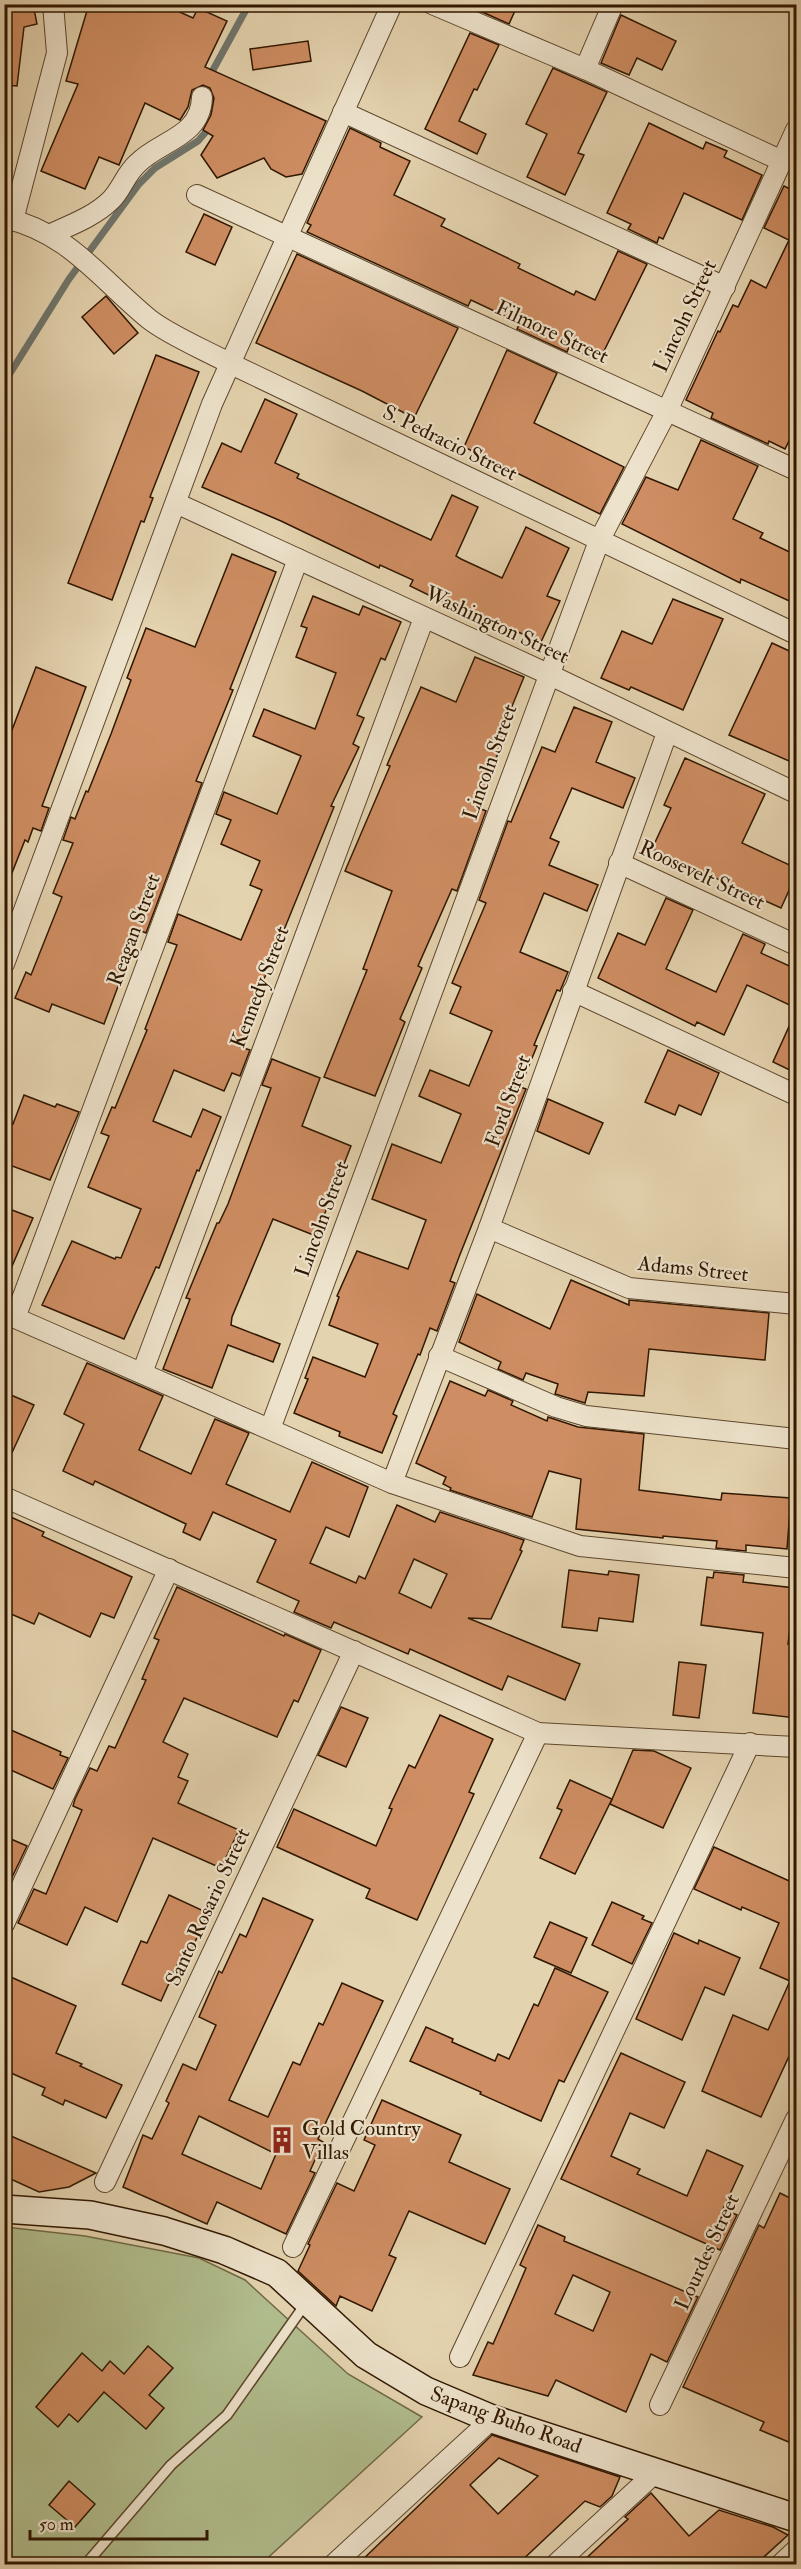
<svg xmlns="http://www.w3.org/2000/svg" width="801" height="2569" font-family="'IM FELL Double Pica',serif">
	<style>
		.green { fill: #b1bd8d; stroke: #706a46; stroke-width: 1.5 }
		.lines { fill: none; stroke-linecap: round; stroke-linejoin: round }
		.stream { stroke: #70766d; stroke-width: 7 }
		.building { fill: #ce8d62; stroke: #301700; stroke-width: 1.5; fill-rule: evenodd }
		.lane-casing { stroke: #5d462c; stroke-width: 12 }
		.street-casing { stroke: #5d462c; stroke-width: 22 }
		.secondary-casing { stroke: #301700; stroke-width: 30 }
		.lane { stroke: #ede2cb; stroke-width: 9 }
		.street { stroke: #ede2cb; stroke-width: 20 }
		.secondary { stroke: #ede2cb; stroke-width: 27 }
		.labels { text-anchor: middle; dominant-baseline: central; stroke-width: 4.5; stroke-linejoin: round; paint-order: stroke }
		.street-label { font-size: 21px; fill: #301700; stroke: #ede2cb }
		.poi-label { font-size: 21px; fill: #301700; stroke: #ede2cb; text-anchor: start }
	</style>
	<rect width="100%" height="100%" fill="#e4d3af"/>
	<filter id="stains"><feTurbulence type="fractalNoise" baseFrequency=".00333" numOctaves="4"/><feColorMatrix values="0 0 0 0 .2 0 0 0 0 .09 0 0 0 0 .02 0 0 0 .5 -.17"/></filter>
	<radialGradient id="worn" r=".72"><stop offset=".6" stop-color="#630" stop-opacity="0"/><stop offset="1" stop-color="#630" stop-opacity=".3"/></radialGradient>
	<path class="green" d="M5,2227l80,9 114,22 46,22 103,94 74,43 -161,147h-256z"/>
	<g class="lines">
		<g class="stream">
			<path d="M213,112v-42l35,-64 -2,-2"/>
			<path d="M4,383l65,-104 70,-95 16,-16 43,-27 13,-15"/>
		</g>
	</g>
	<g class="building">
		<path d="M4,4h29l4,20 -13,3 -7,59 -13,-1z"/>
		<path d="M89,4h73l31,14 5,-10 29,13 -22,46 121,54 -24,53 -16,3 -15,-8 -7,-11 -47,20 -16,-23 12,-19 -10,-6 8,-15 3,-17 -4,-10 -7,-3 -11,5 -4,17 -8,13 -35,-17 -26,62 -20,-8 -14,32 -44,-18 37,-87 -12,-3z"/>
		<path d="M483,4h35l-9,20 -29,-13z"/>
		<path d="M621,15l55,26 -14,29 -25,-12 -8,17 -28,-12z"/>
		<path d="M470,33l29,12 -22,45 -3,-1 -15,32 27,13 -9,20 -52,-25z"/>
		<path d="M308,41l3,20 -58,9 -3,-21z"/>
		<path d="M553,68l54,24 -29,61 6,2 -19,40 -38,-18 20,-43 -21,-10z"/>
		<path d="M649,123l54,26 3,-7 21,9 -3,6 38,18 -20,45 -58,-27 -21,46 -4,-2 -2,6 -29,-14 3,-5 -24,-11z"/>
		<path d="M350,128l31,15 -1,4 30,14 -16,34 51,24 -4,7 79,38 -2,4 56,27 2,-4 19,9 23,-49 29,13 -48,97 -30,-14 -2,5 -50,-23 3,-6 -49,-23 -3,6 -161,-74 4,-7 -4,-2z"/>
		<path d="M784,186l12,6v235l-11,22 -16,-8 -1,3 -57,-26 2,-5 -27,-13 32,-69 2,1 13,-27 5,2 13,-27 15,8 23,-48 -25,-12z"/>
		<path d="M204,214l28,13 -17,38 -29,-13z"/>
		<path d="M297,254l161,74 -44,90 -52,-27 -106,-48z"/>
		<path d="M106,296l32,37 -24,21 -32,-37z"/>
		<path d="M507,350l50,23 -23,50 90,44 -24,47 -136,-67z"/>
		<path d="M156,355l43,17 -49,125 3,1 -9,24 -3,-1 -29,79 -44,-17z"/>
		<path d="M265,399l32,15 -22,49 24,11 -2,4 134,62 21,-45 26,12 -22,49 5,3 41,19 24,-51 43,21 -22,48 13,5 -19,41 -55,-24 -1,3 -42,-19 -33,-16 3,-6 -33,-15 -1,3 -98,-47 -79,-34 20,-44 19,9z"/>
		<path d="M701,440l57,26 -25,53 30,14 -3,5 36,17v49l-55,-25 -1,4 -118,-59 24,-47 32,13z"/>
		<path d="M232,554l44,18 -46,117 3,1 -37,91 6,2 -56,150 -7,-3 -35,94 -52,-20 -3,8 -34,-14 11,-26 5,3 31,-78 -9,-4 20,-50 -10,-3 8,-23 4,2 11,-28 2,1 23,-58 20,-54 -4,-2 19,-50 49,19z"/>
		<path d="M313,596l46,19 4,-9 38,16 -16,38 -4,-2 -24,57 7,3 -11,26 6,3 -28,59 3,1 -83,204 4,1 -15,35 10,3 -10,26 -8,-3 -8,18 -50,-21 -21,51 38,16 12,-28 18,8 -22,54 -2,-1 -38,98 -3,-1 -32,72 -82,-34 30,-64 43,18 1,-2 5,1 20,-49 -53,-22 21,-51 -8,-3 11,-26 3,1 32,-78 -2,-1 32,-84 -9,-3 10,-28 63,26 21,-50 -12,-5 10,-24 -39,-17 10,-24 -15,-6 8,-22 53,22 24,-58 -48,-20 11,-27 51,20 21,-56 -40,-16 11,-29 -6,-2z"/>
		<path d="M673,599l50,20 -40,91 -52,-23 -2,3 -28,-12 21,-47 30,13z"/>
		<path d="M772,643l24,11v110l-67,-29z"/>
		<path d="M475,657l49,20 -18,44 4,3 -22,54 3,1 -12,29 7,3 -29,80 -5,-2 -34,77 4,2 -22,51 5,3 -30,74 -51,-19 43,-107 -4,-1 29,-78 -47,-20 45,-105 -3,-1 34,-78 35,15z"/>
		<path d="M36,667l50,20 -44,119 7,2 -8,23 -8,-3 -5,14 -3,-2 -19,48 -2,-137z"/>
		<path d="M574,707l38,15 -16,40 39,16 -12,30 -51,-20 -22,50 9,4 -10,23 49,20 -11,26 -43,-18 -24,59 48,20 -8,19 -3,-1 -23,55 3,1 -17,41 6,2 -67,168 -9,24 5,2 -18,48 -7,-3 -10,27 -2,-1 -25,60 4,2 -15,37 -43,-17 1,-4 -46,-19 14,-34 -3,-1 8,-21 52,20 13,-33 -49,-19 10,-28 -2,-1 20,-45 51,18 18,-49 -54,-21 20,-55 49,19 20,-49 -42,-18 11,-26 39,16 23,-55 -42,-18 11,-26 -9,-4 34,-80 -7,-3 29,-79 3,1 31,-75 13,5z"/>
		<path d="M685,758l80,36 -23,49 54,25v7l-15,33 -129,-59 19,-41 -7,-3z"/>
		<path d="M666,898l27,12 -27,59 50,23 27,-58 22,10 -4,9 35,16v39l-49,-23 -23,50 -27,-13 -2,4 -97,-48 20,-45 27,12z"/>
		<path d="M796,1011v62l-23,-11z"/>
		<path d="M668,1050l51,23 -18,42 -22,-10 -4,10 -30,-13z"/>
		<path d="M272,1059l48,19 -18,48 49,20 -35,90 -43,-17 -41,98 -1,8 49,19 -7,18 -45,-17 -16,43 -49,-19 27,-70 -4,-1 31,-75h2l9,-19 43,-116 -9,-3z"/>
		<path d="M24,1095l31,12 2,-3 22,8 -29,68 -46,-17v-43l9,4z"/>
		<path d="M548,1099l55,24 -14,31 -52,-23z"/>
		<path d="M4,1207l29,11 -27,62h-2z"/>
		<path d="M571,1280l58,25v-5l140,13 -4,47 -116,-11 -5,47 -56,-4 -3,11 -30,-9 3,-10 -32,-11 -3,7 -25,-11 3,-7 -42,-20 18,-48 73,35z"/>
		<path d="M87,1363l76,33 -24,54 52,24 24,-55 34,14 -23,51 64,28 22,-50 56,25 -19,50 -23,-10 -16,36 46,20 3,-7 6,3 32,-74 38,17 5,-10 84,28 -4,10 2,1 -31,68 -23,-1 112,46 -15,36 -57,-24 -6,14 -92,-41 -2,5 -74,-32 -3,6 -37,-16 5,-11 -42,-19 19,-42 -63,-28 -13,28 -17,-8 3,-8 -91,-43 -2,4 -30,-14 21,-47 -20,-10zM414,1559l33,15 -16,34 -32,-15z"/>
		<path d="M450,1381l35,15 3,-6 25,11 -2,4 36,16 1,-4 30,10 66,7 -5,56 82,10 1,-7 69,5 -4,51 -41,-4v6l-30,-3 1,-7 -54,-5v2l-87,-9 5,-50 -32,-8 -17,46 -82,-27 1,-2 -8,-4 3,-7 -30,-14z"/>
		<path d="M4,1392l30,13 -30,65z"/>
		<path d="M4,1514l40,18 -2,4 90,41 -18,41 -13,-5 -11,24 -51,-24 -5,11 -30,-13z"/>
		<path d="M569,1570l39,5 1,-4 30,4 -6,47 -34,-4 -2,13 -35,-4z"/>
		<path d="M714,1572l30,3 -1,7 52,6 -7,56 8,1v73l-43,-5 10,-80 -62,-8 6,-48 6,1z"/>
		<path d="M177,1587l107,49 1,-2 36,16 -23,52 -4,-2 -17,37 -93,-39 -21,44 25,12 -10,23 10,4 -10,22 61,27 -18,38 -68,-30 -36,84 -32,-15 -18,38 -49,-22 16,-34 12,5 36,-84 -9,-4 2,-7 15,-31 7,3 12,-25 6,2 31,-68 -4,-1 17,-39 -5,-2z"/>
		<path d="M679,1662l27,3 -7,53 -26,-3z"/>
		<path d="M341,1707l27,11 -22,49 -28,-12z"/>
		<path d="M440,1715l53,24 -24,53 5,2 -57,126 -51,-22 4,-9 -93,-42 17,-38 82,37 16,-37 -3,-1 20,-43 6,3z"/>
		<path d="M4,1727l57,25 -1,3 8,3 -15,31 -49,-22z"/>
		<path d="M633,1750l21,1 37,17 -28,60 -53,-24z"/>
		<path d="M570,1780l42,19 -37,75 -35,-16 22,-48 -5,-2z"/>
		<path d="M4,1836l23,10 -23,48z"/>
		<path d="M714,1847l82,37v157l-35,76 -59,-26 31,-76 35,15 22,-49 -30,-13 19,-45 -37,-16 -1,3 -47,-21z"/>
		<path d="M169,1895l39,18 -18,40 -6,-3 -23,51 -39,-17 19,-43 6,2z"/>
		<path d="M263,1898l50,22 -84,180 39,17 25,-55 7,3 19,-42 4,2 19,-42 41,18 -65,138 5,3 -13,29 5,2 -29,61 -69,-32 -10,22 -84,-37 20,-52 9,4 17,-36 -3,-2 17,-37 13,6 20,-45 -17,-8 20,-46 3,2 18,-39 6,3zM199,2116l77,38 -15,35 -79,-35z"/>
		<path d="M612,1902l32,14 -2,3 10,4 -20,41 -40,-19z"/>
		<path d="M550,1922l37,16 -16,35 -37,-16z"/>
		<path d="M674,1933l24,11 1,-4 41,18 -16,37 -19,-8 -23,53 -46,-21z"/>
		<path d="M555,1968l53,24 -44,90 -5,-2 -18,41 -61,-27 1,-2 -71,-31 16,-34 27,12 -1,3 43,19 3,-7 11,5 25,-55 4,2z"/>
		<path d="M4,1974l72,32 -20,47 26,11 -2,2 42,19 -16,33 -41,-18 -2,5 -21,-10 3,-7 -41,-18z"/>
		<path d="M621,2053l64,29 -21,46 -34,-15 -19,43 29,13 -3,5 50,22 20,-46 36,16 -20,43 14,6 -17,35 -159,-71z"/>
		<path d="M382,2100l79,35 -12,27 61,27 -25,55 -76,-33 -20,44 7,3 -24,53 -32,-15 -4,10 -38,-35 12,-26 -2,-1 29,-61 17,8 21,-46 -11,-5z"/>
		<path d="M4,2133l92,40 -27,14 -30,5 -35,-16z"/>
		<path d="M780,2193l16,8v244l-36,-15 4,-8 -81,-35 76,-162 5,3z"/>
		<path d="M538,2225l27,12 -1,4 134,56 -31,65 -16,-8 -25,58 -70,-32 -8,16 -75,-21 15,-33 5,2 22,-50 11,-26 -6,-3zM573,2275l37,17 -17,39 -38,-17z"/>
		<path d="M148,2346l25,22 -24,27 15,13 -18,21 -42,-37 -26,30 -9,-8 -11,13 -22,-20 46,-54 20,18 8,-10 14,13z"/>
		<path d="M492,2435l128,42 -8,19 -12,11 -15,-6 -68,64h-160zM499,2458l39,18 -40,38 -28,-29z"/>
		<path d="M69,2481l26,23 -20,23 -26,-22z"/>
		<path d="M651,2493l38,43 30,-26 54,17 15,8 -33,30h-176l49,-46 -3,-2z"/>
	</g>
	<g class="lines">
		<defs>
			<path id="lane" d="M86,2564l85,-99 56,-50 79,-112"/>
			<g id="street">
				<path d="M432,4l153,65 197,92"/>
				<path d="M585,69l28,-65"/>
				<path d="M343,112l382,175"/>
				<path d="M197,195l599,275"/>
				<path d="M4,218c65,14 97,62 145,101 20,16 56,31 80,44l567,271"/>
				<path d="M13,220l44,-167 -4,-49"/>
				<path d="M51,234c20,-9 44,-18 60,-34 11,-11 15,-27 27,-37 23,-23 63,-26 64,-66"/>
				<path d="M176,503l372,171 248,119"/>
				<path d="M619,863l177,82"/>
				<path d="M4,964l208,-560 180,-400"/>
				<path d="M573,991l223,104"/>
				<path d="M489,1228l140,60 167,16"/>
				<path d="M4,1313l388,170 188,63 216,22"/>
				<path d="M15,1318l283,-759"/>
				<path d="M439,1356l117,51 30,9 210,23"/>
				<path d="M142,1373l282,-755"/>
				<path d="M270,1429l329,-888 68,-130 129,-281"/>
				<path d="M392,1483l97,-255 178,-495"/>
				<path d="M4,1497l534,236 258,14"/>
				<path d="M4,1924l165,-355"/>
				<path d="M105,2182l249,-531"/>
				<path d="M293,2247l245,-514"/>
				<path d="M460,2357l290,-614"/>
				<path d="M660,2405l136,-286"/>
				<path d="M334,2564l158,-145"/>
				<path d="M556,2564l100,-92"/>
				<path d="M781,2564l15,-14"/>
			</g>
			<path id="secondary" d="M4,2209l86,6 74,16 60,19 53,23 89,82 60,36 66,28 304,99"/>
		</defs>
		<use href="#lane" class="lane-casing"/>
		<use href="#street" class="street-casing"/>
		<use href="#secondary" class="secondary-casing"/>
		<use href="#lane" class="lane"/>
		<use href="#street" class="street"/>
		<use href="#secondary" class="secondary"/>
	</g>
	<defs>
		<symbol id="building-bare" viewBox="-9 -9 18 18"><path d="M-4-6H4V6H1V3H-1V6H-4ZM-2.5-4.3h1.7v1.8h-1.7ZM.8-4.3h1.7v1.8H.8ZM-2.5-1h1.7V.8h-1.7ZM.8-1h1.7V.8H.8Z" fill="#8f2418" stroke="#ede2cb" stroke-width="2.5" paint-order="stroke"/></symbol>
	</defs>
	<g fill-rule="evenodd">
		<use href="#building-bare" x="263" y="2121" width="38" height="38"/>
	</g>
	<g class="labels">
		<g class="street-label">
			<text transform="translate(685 316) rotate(-65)">Lincoln Street</text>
			<text transform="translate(552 332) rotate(25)">Filmore Street</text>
			<text transform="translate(450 443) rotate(26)">S. Pedracio Street</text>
			<text transform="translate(497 625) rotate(25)">Washington Street</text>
			<text transform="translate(490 762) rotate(-70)">Lincoln Street</text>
			<text transform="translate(702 875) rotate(25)">Roosevelt Street</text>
			<text transform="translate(134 930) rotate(-70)">Reagan Street</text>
			<text transform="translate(260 987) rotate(-69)">Kennedy Street</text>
			<text transform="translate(508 1101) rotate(-70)">Ford Street</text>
			<text transform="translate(322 1219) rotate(-70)">Lincoln Street</text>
			<text transform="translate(693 1269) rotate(6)">Adams Street</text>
			<text transform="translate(208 1907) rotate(-65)">Santo Rosario Street</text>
			<text transform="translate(707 2252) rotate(-65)">Lourdes Street</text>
			<text transform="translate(506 2420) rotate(20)">Sapang Buho Road</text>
		</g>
		<g class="poi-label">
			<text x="302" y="2128">Gold Country<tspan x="302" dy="24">Villas</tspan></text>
		</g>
	</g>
	<rect width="801" height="2569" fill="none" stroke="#e4d3af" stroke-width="24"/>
	<rect x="6" y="6" width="789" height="2557" fill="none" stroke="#301700" stroke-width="3"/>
	<rect x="12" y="12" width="777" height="2545" fill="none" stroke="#301700" stroke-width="1.5"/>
	<path d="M30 2530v9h177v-9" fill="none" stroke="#301700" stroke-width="3"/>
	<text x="39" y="2530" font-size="18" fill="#301700" stroke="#ede2cb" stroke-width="4.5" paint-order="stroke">50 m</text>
	<rect width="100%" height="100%" filter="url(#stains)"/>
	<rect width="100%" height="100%" fill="url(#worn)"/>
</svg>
